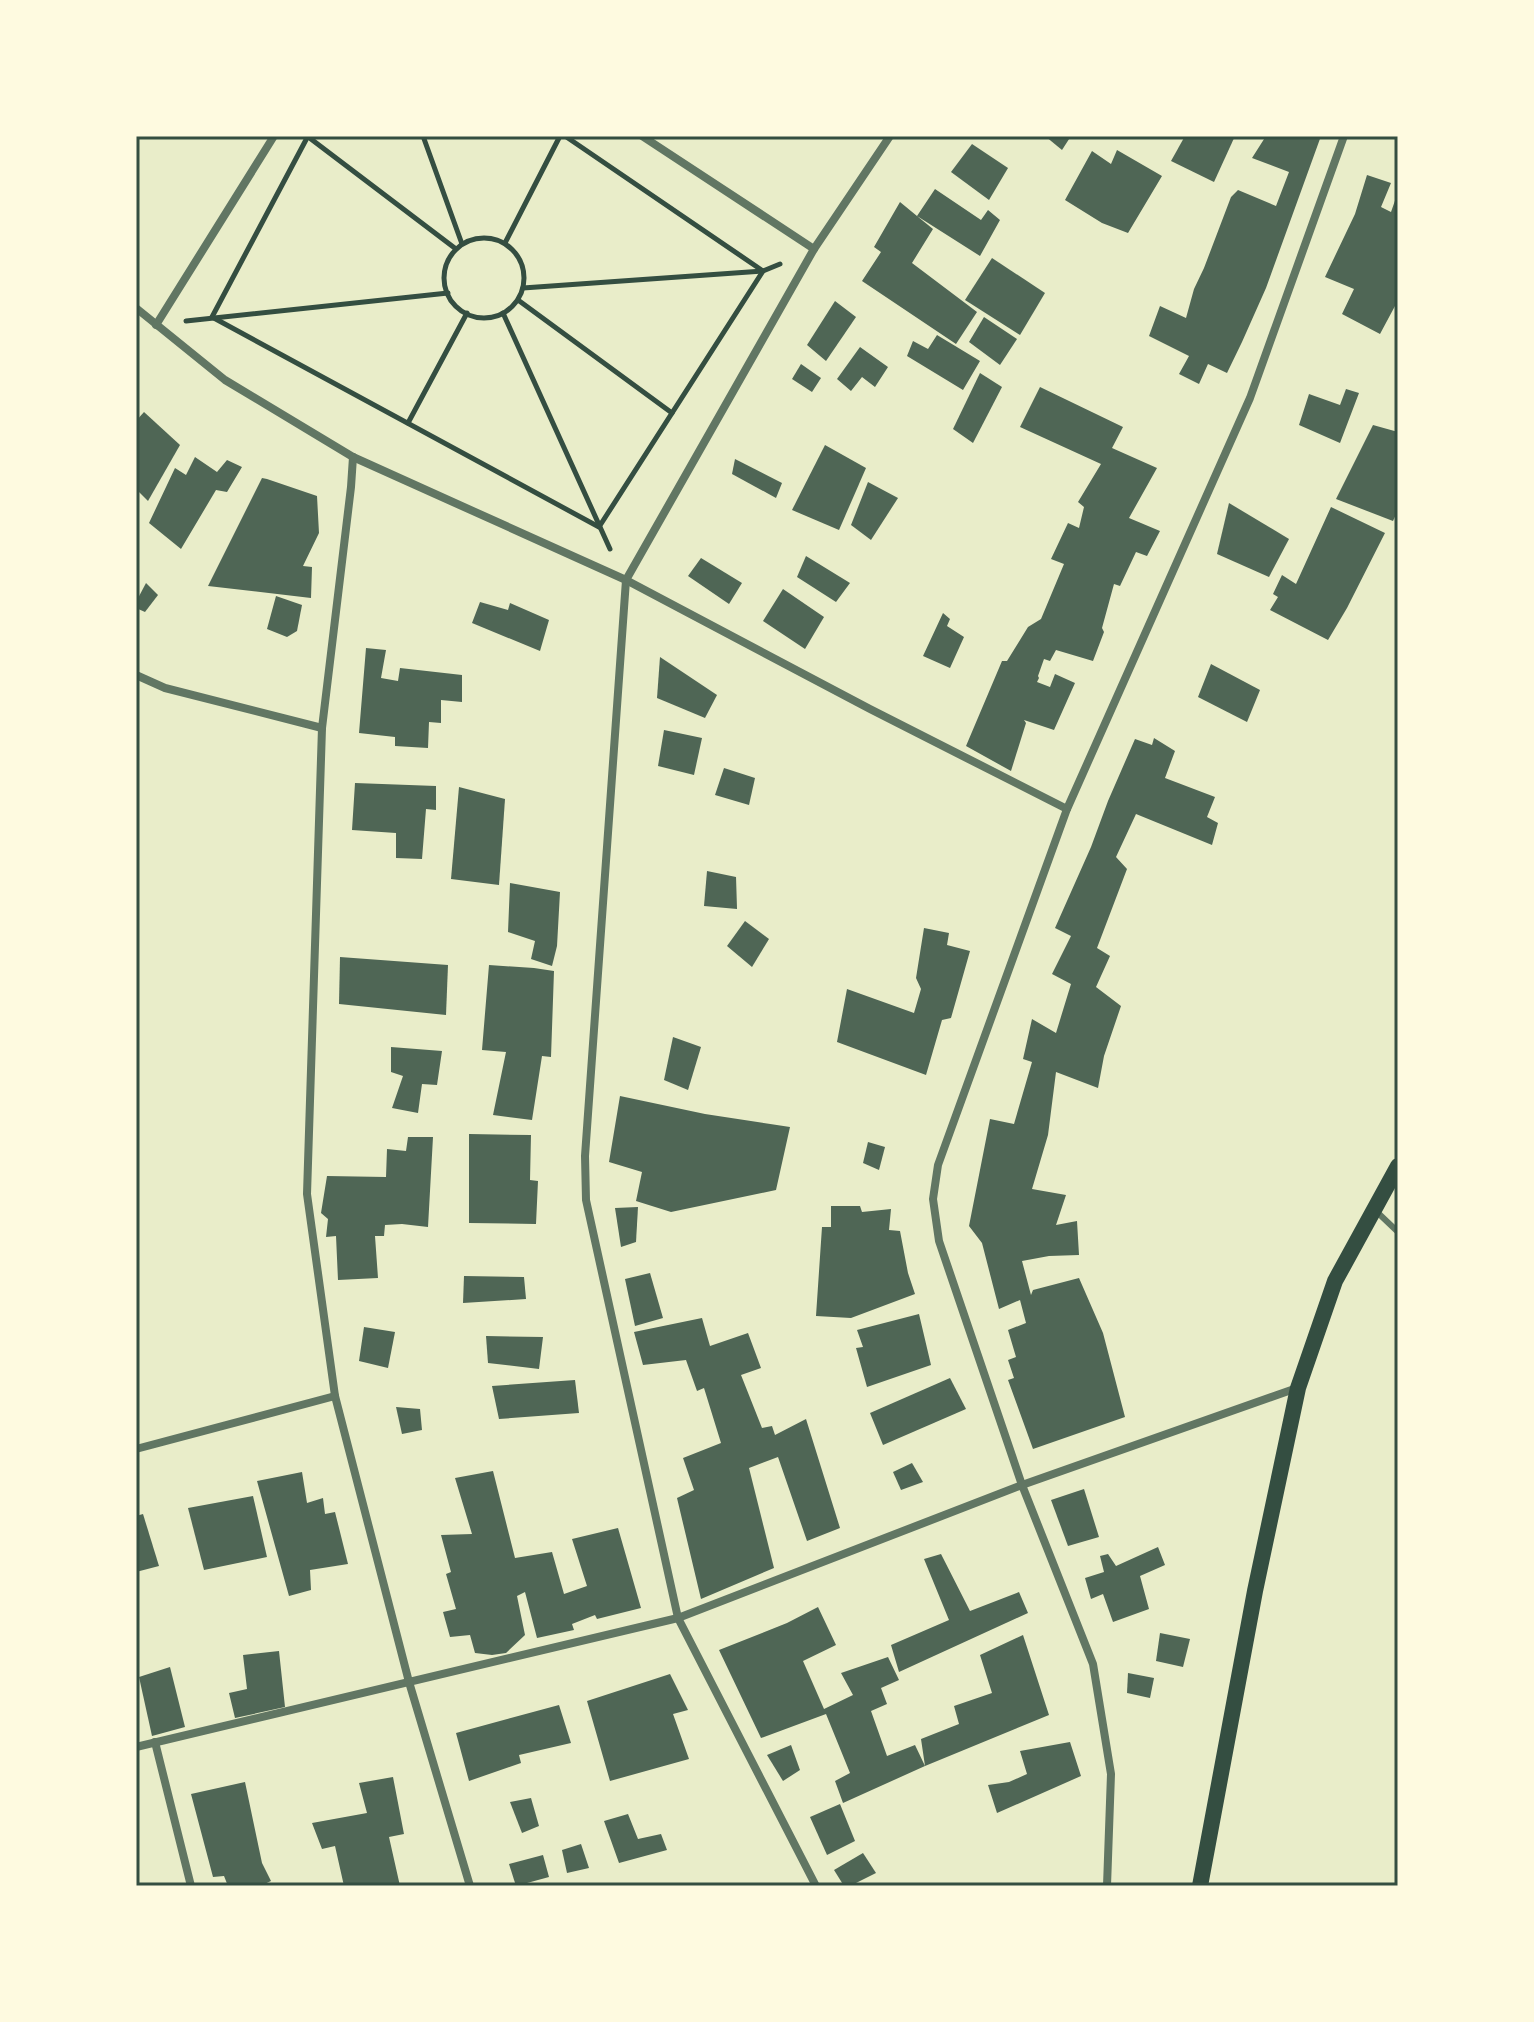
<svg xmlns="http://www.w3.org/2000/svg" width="1534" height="2022" font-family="'Source Sans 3',sans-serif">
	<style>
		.building { fill: #4f6655 }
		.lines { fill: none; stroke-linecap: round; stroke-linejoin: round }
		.path { stroke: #344e41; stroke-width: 5 }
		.service { stroke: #617663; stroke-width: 6 }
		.minor { stroke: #617663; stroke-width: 8 }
		.secondary { stroke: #344e41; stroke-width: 16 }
		.neatline { fill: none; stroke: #344e41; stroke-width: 3 }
	</style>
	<rect width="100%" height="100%" fill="#e9edc9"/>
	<g class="building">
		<path d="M1045,136h26l-9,14z"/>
		<path d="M1185,136h50l-21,46 -43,-21z"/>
		<path d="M1266,136h55l-55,152 -24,54 -15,31 -19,-9 -9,20 -20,-10 10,-18 -40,-20 11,-30 26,12 8,-29 10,-21 27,-71 7,-7 38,16 13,-34 -37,-14z"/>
		<path d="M972,144l36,24 -19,32 -38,-28z"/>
		<path d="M1117,150l45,26 -34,57 -26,-10 -37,-23 27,-49 19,13z"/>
		<path d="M1367,175l24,8 -10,24 10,5 7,-20v115l-3,-1 -15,28 -38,-20 12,-25 -29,-12 30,-63z"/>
		<path d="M935,189l46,31 7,-10 12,10 -20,36 -63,-40 16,13 -21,34 65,49 -21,32 -94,-63 19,-29 -7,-5 26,-45 17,14z"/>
		<path d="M992,258l53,35 -25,42 -55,-35z"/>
		<path d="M835,301l21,16 -30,44 -19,-16z"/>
		<path d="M984,317l33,22 -17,26 -31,-23z"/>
		<path d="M937,335l43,26 -17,29 -56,-34 6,-15 15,8z"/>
		<path d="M860,347l28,20 -13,20 -13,-10 -11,14 -14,-12z"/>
		<path d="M801,364l20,14 -9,14 -20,-13z"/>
		<path d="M980,373l22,14 -29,56 -20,-14z"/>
		<path d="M1040,387l83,40 -11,21 45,20 -28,50 31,13 -13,25 -11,-4 -16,34 -6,-2 -12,44 2,4 -11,29 -37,-11 -6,11 -6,-2 -6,17 1,2 -2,4 13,5 5,-13 20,9 -21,47 -30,-10 2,3 -15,48 -45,-25 36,-85h5l21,-34 13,-8 23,-55 -13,-5 17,-36 11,5 5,-21 -6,-5 23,-38 -81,-37z"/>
		<path d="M1346,389l13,4 -19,50 -41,-18 10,-31 31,11z"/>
		<path d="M144,412l36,33 -32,56 -12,-12v-68z"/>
		<path d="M1373,425l25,7v78l-5,11 -57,-22z"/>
		<path d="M825,445l41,23 -27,62 -47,-20z"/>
		<path d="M195,457l22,15 10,-12 15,7 -15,25 -11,-2 -35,59 -32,-26 26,-55 11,7z"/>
		<path d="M735,459l47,24 -6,15 -44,-24z"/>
		<path d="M262,478l5,1 50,17 2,37 -16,33 9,1 -1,31 -103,-12z"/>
		<path d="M868,482l30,16 -27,42 -20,-15z"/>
		<path d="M1229,503l60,36 -20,38 -52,-23z"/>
		<path d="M1331,507l54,26 -38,75 -19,32 -58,-30 8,-13 -5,-3 9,-19 14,9z"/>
		<path d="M806,556l44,27 -14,19 -39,-25z"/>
		<path d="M701,558l41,25 -13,21 -41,-28z"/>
		<path d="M146,583l12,12 -13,17 -9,-4v-6z"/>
		<path d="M783,589l41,28 -19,32 -42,-28z"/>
		<path d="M276,596l26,9 -5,26 -10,6 -20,-8z"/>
		<path d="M480,602l28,8 2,-7 39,17 -9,31 -68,-28z"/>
		<path d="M943,613l7,6 -3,7 17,11 -14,31 -27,-12z"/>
		<path d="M366,648l20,2 -5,28 17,3 2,-13 62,7v27l-21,-2v23l-12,-1 -1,26 -33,-2v-9l-36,-4z"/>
		<path d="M660,657l57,38 -12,23 -48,-20z"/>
		<path d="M1211,664l49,26 -13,32 -49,-25z"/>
		<path d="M664,730l38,8 -8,37 -36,-9z"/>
		<path d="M1154,738l21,13 -10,27 50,19 -8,20 11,6 -6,22 -76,-31 -20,43 11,12 -30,79 13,8 -14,31 25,19 -17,50 -6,32 -42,-16 -8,63 -16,54 34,6 -10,30 21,-4 2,34 -30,1 -27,5 9,34 2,-5 46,-12 24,55 22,84 -92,32 -25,-69 6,-2 -6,-18 8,-3 -8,-27 18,-7 -6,-23 -21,9 -17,-66 -13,-17 21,-107 24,5 18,-62 -9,-3 9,-40 24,14 15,-49 -19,-10 19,-38 -16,-8 36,-81 17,-46 27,-62 17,6z"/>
		<path d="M724,768l31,10 -6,27 -34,-10z"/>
		<path d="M355,783l81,3v24l-10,-1 -4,50 -26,-1v-25l-44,-3z"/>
		<path d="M459,787l46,12 -6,86 -48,-6z"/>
		<path d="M707,871l29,6 1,32 -33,-3z"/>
		<path d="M510,883l50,9 -3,54 -5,20 -21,-7 4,-18 -27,-9z"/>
		<path d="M745,921l24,18 -17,28 -25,-21z"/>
		<path d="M924,928l25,5 -2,12 23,6 -19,67 -9,2 -16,55 -89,-33 10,-53 67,24 7,-24 -5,-11z"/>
		<path d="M340,957l108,8 -2,50 -107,-11z"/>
		<path d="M489,965l45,3 20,3 -3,86 -9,-1 -10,64 -39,-5 13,-63 -24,-2z"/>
		<path d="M673,1037l28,10 -13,43 -24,-10z"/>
		<path d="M391,1047l51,4 -5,34 -15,-1 -4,29 -26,-5 11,-32 -12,-4z"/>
		<path d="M620,1096l85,18 85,13 -14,63 -105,22 -35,-11 6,-29 -33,-10z"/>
		<path d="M469,1134l62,1 -1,45 8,1 -2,43 -67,-1z"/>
		<path d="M408,1137h25l-5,90 -26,-3 -17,1 -1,11h-9l3,42 -40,2 -2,-44 -10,1 2,-18 -7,-6 6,-37 59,1 1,-28 19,2z"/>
		<path d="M868,1142l17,5 -6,23 -16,-7z"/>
		<path d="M831,1206h29l2,6 29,-3 -2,21 11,1 8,42 7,21 -64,24 -35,-2 6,-89h9z"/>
		<path d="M638,1207l-2,35 -15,5 -6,-39z"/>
		<path d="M650,1273l13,45 -28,8 -10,-47z"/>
		<path d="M464,1276l60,1 2,22 -63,4z"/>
		<path d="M919,1314l12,51 -64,22 -11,-39 7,-1 -6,-17z"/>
		<path d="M702,1318l8,28 38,-13 13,35 -20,7 21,53 10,-2 3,9 31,-16 34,109 -33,13 -29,-84 -29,11 25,100 -73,31 -24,-101 17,-8 -11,-32 38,-15 -17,-55 -7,3 -11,-31 -43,5 -9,-33z"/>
		<path d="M364,1327l31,5 -7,36 -29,-7z"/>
		<path d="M486,1336l57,1 -4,32 -51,-6z"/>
		<path d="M950,1378l16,31 -83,36 -13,-32z"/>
		<path d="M575,1380l4,33 -80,6 -7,-33z"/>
		<path d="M396,1407l24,2 2,21 -20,4z"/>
		<path d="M912,1463l11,19 -22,8 -8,-18z"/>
		<path d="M493,1471l22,87 37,-6 12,42 23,-8 -15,-47 46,-11 23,80 -44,11 -2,-4 -23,9 2,6 -37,8 -12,-46 -8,4 8,39 -19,18 -14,2 -17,-2 -5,-18 -20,2 -7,-25 13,-3 -10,-35 5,-2 -10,-37 31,-1 -17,-56z"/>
		<path d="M302,1472l5,31 16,-5 2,16 10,-2 13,52 -38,6 1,20 -22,6 -32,-115z"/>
		<path d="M1084,1489l15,48 -31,9 -17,-46z"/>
		<path d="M253,1496l14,61 -63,13 -16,-62z"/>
		<path d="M143,1514l16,52 -23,6v-56z"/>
		<path d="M1158,1547l7,18 -25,11 9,33 -36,13 -10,-28 -12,5 -6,-21 19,-6 -4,-16 8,-2 8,12z"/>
		<path d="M941,1554l29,57 49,-19 9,21 -129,59 -8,-27 58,-25 -25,-61z"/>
		<path d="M818,1607l18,38 -33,16 21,48 29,-14 -12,-22 47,-16 11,23 -18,8 6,16 -16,7 16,45 28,-11 10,21 -4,-27 38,-15 -5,-18 38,-13 -12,-38 43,-20 26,80 -124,51 -82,37 -8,-22 15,-8 -24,-59 -65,24 -42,-88 68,-27z"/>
		<path d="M1160,1633l30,6 -7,28 -27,-6z"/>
		<path d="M279,1651l6,56 -50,11 -6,-25 18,-4 -4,-34z"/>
		<path d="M170,1667l15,60 -33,9 -13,-59z"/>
		<path d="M1128,1673l26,5 -4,20 -23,-5z"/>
		<path d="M670,1674l18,36 -15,4 16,45 -79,22 -23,-80z"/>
		<path d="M559,1705l12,38 -52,12 2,8 -52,18 -13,-48z"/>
		<path d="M1070,1742l11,34 -84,37 -9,-28 21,-3 18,-8 -7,-23z"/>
		<path d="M791,1745l9,25 -17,11 -16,-26z"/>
		<path d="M393,1777l11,57 -15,3 11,49h-56l-9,-40 -13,3 -10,-26 55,-10 -8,-30z"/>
		<path d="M245,1782l17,81 9,18 -11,5h-32l-4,-10 -11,1 -22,-83z"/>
		<path d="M531,1798l8,28 -17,7 -12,-31z"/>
		<path d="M840,1804l15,37 -28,14 -17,-38z"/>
		<path d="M628,1814l10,25 23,-5 6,16 -48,13 -15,-42z"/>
		<path d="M581,1844l8,24 -22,5 -5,-23z"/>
		<path d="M863,1853l13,20 -26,13h-6l-10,-16z"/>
		<path d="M543,1855l6,22 -33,9 -7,-22z"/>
	</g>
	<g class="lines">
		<g class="path">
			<path d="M307,136l149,113"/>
			<path d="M308,136l-96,181 387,210 164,-256 -198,-135"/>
			<path d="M423,136l39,108"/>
			<circle cx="484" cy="278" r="40"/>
			<path d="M505,243l55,-107"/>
			<path d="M523,288l240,-17 17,-7"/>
			<path d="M518,300l154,113"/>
			<path d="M503,313l107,236"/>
			<path d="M186,321l262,-28"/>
			<path d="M408,423l59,-110"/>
		</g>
		<path class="service" d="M1377,1212l21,20"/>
		<g class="minor">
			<path d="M642,136l172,113"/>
			<path d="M136,308l89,72 128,77 273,123 244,129 197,100"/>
			<path d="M156,325l118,-189"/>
			<path d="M353,457l-2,30 -29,241 -15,466 28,202 74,286 61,204"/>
			<path d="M136,675l29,13 157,40"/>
			<path d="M136,1449l199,-53"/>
			<path d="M155,1742l36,144"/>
			<path d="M136,1747l542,-129 344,-133 275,-97"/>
			<path d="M816,1886l-138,-268 -92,-418 -1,-44 41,-576 188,-331 76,-113"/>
			<path d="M1107,1886l4,-112 -18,-110 -71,-179 -83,-244 -6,-42 5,-34 129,-356 183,-411 94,-262"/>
		</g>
		<path class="secondary" d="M1200,1886l55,-295 43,-203 37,-107 63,-115"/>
	</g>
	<rect width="1534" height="2022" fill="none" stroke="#fefae0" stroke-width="276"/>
	<rect x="138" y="138" width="1258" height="1746" class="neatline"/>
</svg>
